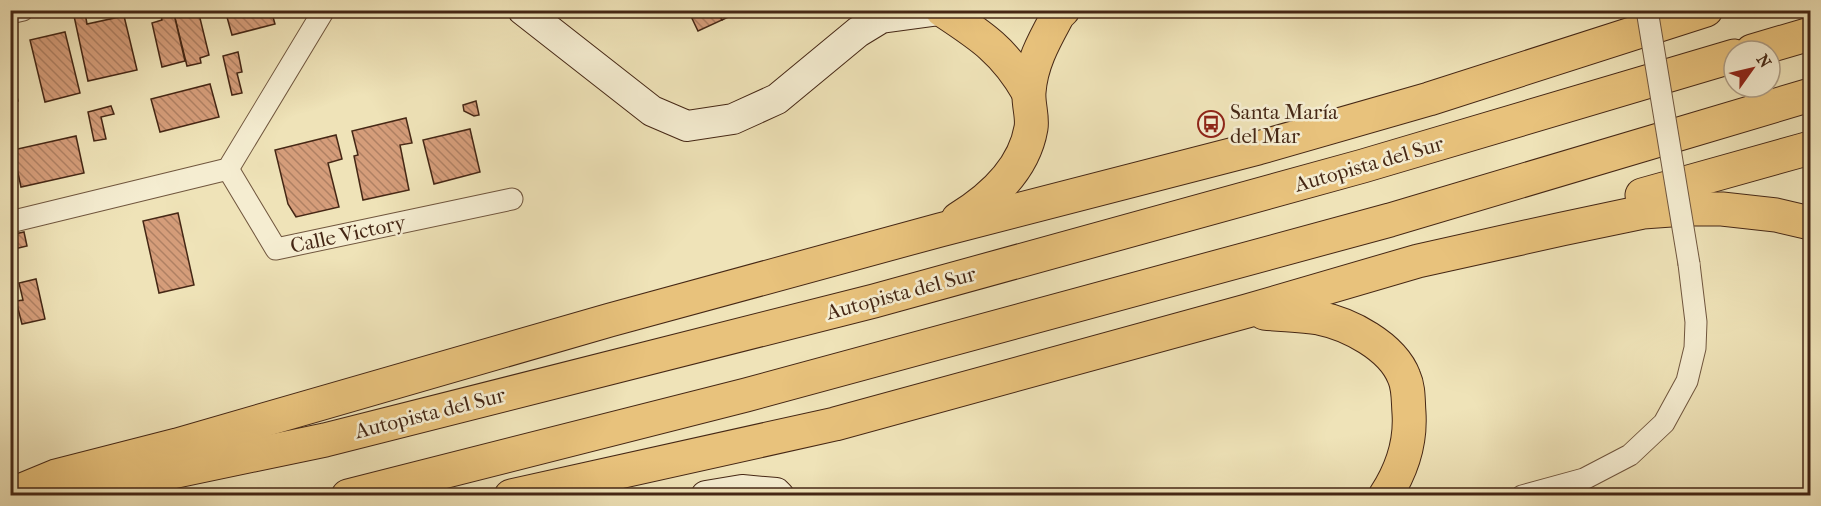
<svg xmlns="http://www.w3.org/2000/svg" width="1821" height="506" font-family="'IM FELL French Canon',serif">
	<style>
		.building { fill: url(#building-back-hatch); stroke: #452715; stroke-width: 1.5 }
		.lines { fill: none; stroke-linecap: round; stroke-linejoin: round }
		.street-casing { stroke: #70563e; stroke-width: 23 }
		.secondary-casing { stroke: #452715; stroke-width: 32 }
		.highway-casing { stroke: #452715; stroke-width: 35 }
		.street { stroke: #f5edd1; stroke-width: 21 }
		.secondary { stroke: #f5edd1; stroke-width: 30 }
		.highway { stroke: #e8c27c; stroke-width: 33 }
		.street-bridge-casing { stroke: #70563e; stroke-width: 23; stroke-linecap: butt }
		.street-bridge { stroke: #f5edd1; stroke-width: 21 }
		.labels { text-anchor: middle; dominant-baseline: central; stroke-width: 5; stroke-linejoin: round; paint-order: stroke }
		.poi-label { font-size: 21px; fill: #452715; stroke: #f5edd1; text-anchor: start }
		.street-label { font-size: 21px; fill: #452715; stroke: #f5edd1 }
	</style>
	<defs>
		<pattern id="building-back-hatch" width="6" height="6" patternUnits="userSpaceOnUse" patternTransform="scale(1.5)"><rect width="6" height="6" fill="#d59d7a"/><path d="M-1 5l2 2M0 0l6 6M5-1l2 2" fill="none" stroke="#af8063"/></pattern>
	</defs>
	<rect width="100%" height="100%" fill="#efe3b8"/>
	<filter id="stains"><feTurbulence type="fractalNoise" baseFrequency=".00333" numOctaves="4"/><feColorMatrix values="0 0 0 0 .2 0 0 0 0 .09 0 0 0 0 .02 0 0 0 .5 -.17"/></filter>
	<radialGradient id="worn" r=".72"><stop offset=".6" stop-color="#630" stop-opacity="0"/><stop offset="1" stop-color="#630" stop-opacity=".3"/></radialGradient>
	<g class="building">
		<path d="M173,10h25l11,45 -9,3 1,5 -14,3z"/>
		<path d="M173,10l12,51 -23,6 -10,-44 10,-3 -2,-9z"/>
		<path d="M225,10h46l4,14 -43,11z"/>
		<path d="M688,10h29l5,10 -24,11z"/>
		<path d="M717,10h26l-21,10z"/>
		<path d="M85,13l2,11 37,-8 13,54 -49,11 -14,-65z"/>
		<path d="M65,32l15,61 -35,9 -15,-62z"/>
		<path d="M238,52l4,20 -5,1 5,20 -10,2 -9,-39z"/>
		<path d="M10,67l8,34 -8,2z"/>
		<path d="M210,84l9,33 -59,15 -9,-33z"/>
		<path d="M476,101l3,14 -5,1 -10,-5 -1,-6z"/>
		<path d="M111,106l3,8 -13,3 5,22 -12,2 -6,-29z"/>
		<path d="M406,118l6,25 -12,2 9,45 -46,10 -9,-44 4,-1 -6,-24z"/>
		<path d="M470,129l10,43 -46,12 -11,-44z"/>
		<path d="M336,135l6,24 -14,4 11,44 -43,10 -8,-13 -13,-54z"/>
		<path d="M76,136l8,37 -63,14 -8,-37z"/>
		<path d="M178,213l16,72 -35,8 -16,-72z"/>
		<path d="M24,232l3,14 -17,4v-15z"/>
		<path d="M36,279l9,40 -23,5 -6,-23 7,-1 -4,-17z"/>
	</g>
	<g class="lines">
		<defs>
			<g id="street">
				<path d="M10,13l13,-3"/>
				<path d="M228,169l48,80 236,-50"/>
				<path d="M10,222l218,-53 96,-159"/>
				<path d="M1522,496l62,-17 46,-24 34,-32 23,-42 8,-33 1,-26 -7,-58"/>
			</g>
			<g id="secondary">
				<path d="M523,10l129,101 35,15 46,-7 44,-20 81,-67 23,-14 59,-8"/>
				<path d="M706,496l36,-6 34,3 3,3"/>
			</g>
			<g id="highway">
				<path d="M942,10c38,25 63,41 86,82"/>
				<path d="M1752,51l58,-17"/>
				<path d="M1642,195l168,-47"/>
				<path d="M958,219c34,-21 66,-50 73,-91 2,-11 -3,-24 -2,-36 2,-29 16,-53 29,-77l5,-5"/>
				<path d="M1264,313c18,2 37,2 55,5 30,6 73,28 85,59 5,11 4,24 5,36 2,31 -7,57 -24,83"/>
				<path d="M91,489l234,-49 549,-139 489,-135 371,-110"/>
				<path d="M10,495l46,-19 121,-31 433,-125 330,-90 318,-82 171,-49 277,-89"/>
				<path d="M348,496l398,-101 644,-175 420,-125"/>
				<path d="M511,496l324,-72 412,-113 171,-50 144,-32 81,-17 42,-3h37l54,6 34,8"/>
			</g>
		</defs>
		<use href="#street" class="street-casing"/>
		<use href="#secondary" class="secondary-casing"/>
		<use href="#highway" class="highway-casing"/>
		<use href="#street" class="street"/>
		<use href="#secondary" class="secondary"/>
		<use href="#highway" class="highway"/>
		<defs>
			<path id="street-bridge" d="M1647,10l42,254"/>
		</defs>
		<use href="#street-bridge" class="street-bridge-casing"/>
		<use href="#street-bridge" class="street-bridge"/>
	</g>
	<defs>
		<symbol id="bus-ring" viewBox="-11 -11 22 22"><circle r="9.5" fill="#f5edd1" stroke="#8f2418" stroke-width="1.5"/><path d="M-5-6H5V4H4V6H2V4H-2V6H-4V4H-5ZM-3.5-4V0h7V-4ZM-3.5 1.2v1.5H-2V1.2ZM2 1.2v1.5H3.5V1.2Z" fill="#8f2418"/></symbol>
	</defs>
	<g fill-rule="evenodd">
		<use href="#bus-ring" x="1196" y="109" width="30" height="30"/>
	</g>
	<g class="labels">
		<g class="poi-label">
			<text x="1230" y="112">Santa María<tspan x="1230" dy="24">del Mar</tspan></text>
		</g>
		<g class="street-label">
			<text transform="translate(1369 164) rotate(-16)">Autopista del Sur</text>
			<text transform="translate(348 234) rotate(-12)">Calle Victory</text>
			<text transform="translate(901 293) rotate(-15)">Autopista del Sur</text>
			<text transform="translate(430 413) rotate(-14)">Autopista del Sur</text>
		</g>
	</g>
	<rect width="1821" height="506" fill="none" stroke="#efe3b8" stroke-width="36"/>
	<rect x="12" y="12" width="1797" height="482" fill="none" stroke="#452715" stroke-width="3"/>
	<rect x="18" y="18" width="1785" height="470" fill="none" stroke="#452715" stroke-width="1.5"/>
	<g transform="translate(1752 69) rotate(56)"><circle r="28" fill="#f5edd1" stroke="#af9e86" stroke-width="1.5"/>
	<path d="M0-4.5L10 22L0 15L-10 22Z" fill="#8f2418"/>
	<text y="-9" font-size="16" font-weight="bold" text-anchor="middle" fill="#452715">N</text>
	</g>
	<rect width="100%" height="100%" filter="url(#stains)"/>
	<rect width="100%" height="100%" fill="url(#worn)"/>
</svg>
